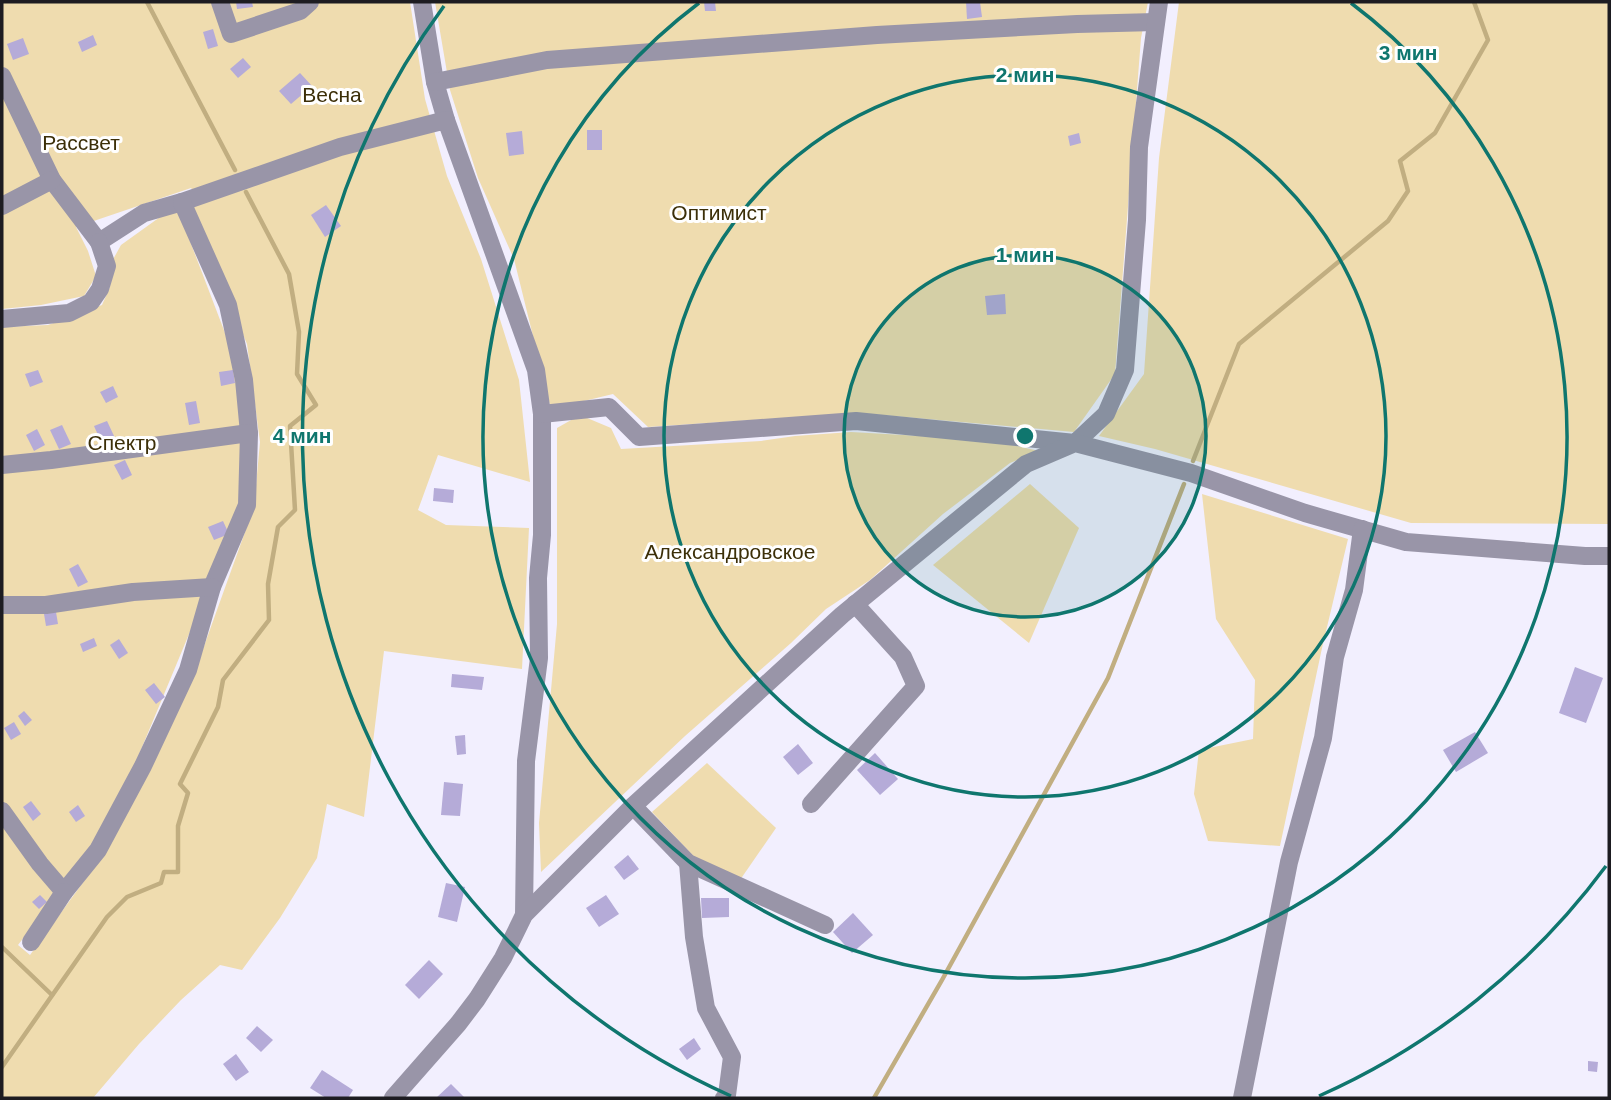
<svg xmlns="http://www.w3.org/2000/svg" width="1611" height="1100" font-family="Arial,sans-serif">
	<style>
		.green { fill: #efdcaf }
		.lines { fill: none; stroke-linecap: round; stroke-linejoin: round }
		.stream { stroke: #c1ae81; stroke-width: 4.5 }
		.building { fill: #b5abd8 }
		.minor { stroke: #9995a8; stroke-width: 18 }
		.ring { fill: none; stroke: #0f766e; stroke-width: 3.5 }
		.labels { text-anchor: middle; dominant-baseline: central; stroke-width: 6; stroke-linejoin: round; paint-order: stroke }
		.park-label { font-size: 21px; fill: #3c2f08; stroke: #fff }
		.centre { fill: #0f766e; stroke: #fff; stroke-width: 3.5 }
		.ring-label { font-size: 21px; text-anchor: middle; font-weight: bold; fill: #0f766e; stroke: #fff; stroke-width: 6; stroke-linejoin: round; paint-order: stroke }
	</style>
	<rect width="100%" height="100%" fill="#f2effe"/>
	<g class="green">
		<path d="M2,2h408l15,97 22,77 34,83 38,121 11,102 -92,-27 -20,55 28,15 83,3 -7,141 -138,-18 -20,166 -37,-13 -10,54 -37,60 -38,52 -22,-5 -39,35 -42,44 -46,54h-91v-277l55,73 -39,51 12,10 73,-100 91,-181 60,-167 6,-65 -13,-98 -59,-139 11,-6 -8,-11 -115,39 12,24 8,25 -12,20 -43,9 -39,4z"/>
		<path d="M435,2h713l-7,36 -26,336 -41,58 -215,-19 -211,14 -35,-33 -62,15 -37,-150 -36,-81 -28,-88z"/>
		<path d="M1179,2h430v522l-198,-1 -256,-74 -56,-13 45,-62 15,-216z"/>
		<path d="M177,207l61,160 6,70 -3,72 -106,255 -41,81 -30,36 -62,-79v-475l46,-2 54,-20 8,-18v-22l11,-20 46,-33z"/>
		<path d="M580,415l31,13 10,21 140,-8 34,-5 56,-4 140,8 48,11 -29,12 -67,51 -73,66 -44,29 -35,34 -106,93 -144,136 -2,-49 18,-199v-196z"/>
		<path d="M1030,484l49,44 -50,115 -96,-78z"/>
		<path d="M1202,494l146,45 -26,109 -42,198 -72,-5 -14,-47 5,-44 54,-11 2,-59 -39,-61z"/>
		<path d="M707,763l69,65 -36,52 -41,-18 -47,-50z"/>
	</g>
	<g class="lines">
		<g class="stream">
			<path d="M147,2l88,168"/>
			<path d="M1193,461l46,-117 149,-123 20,-30 -8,-30 35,-28 53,-93 -14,-38"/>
			<path d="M2,947l50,48"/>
			<path d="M2,1067l105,-150 20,-20 34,-14 3,-11h14v-46l10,-33 -8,-9 38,-77 5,-27 46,-60 -1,-36 10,-57 17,-17 -5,-84 26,-21 -19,-31 2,-42 -10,-58 -43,-82"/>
			<path d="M874,1098l68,-118 166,-302 76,-194"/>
		</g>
	</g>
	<g class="building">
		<path d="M236,2h16l1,5 -16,2z"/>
		<path d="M704,2h11l1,9h-11z"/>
		<path d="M966,2h14l2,15 -15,2z"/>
		<path d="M213,29l5,17 -10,3 -5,-17z"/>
		<path d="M93,35l4,10 -15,7 -4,-10z"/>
		<path d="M23,38l6,16 -16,6 -6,-16z"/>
		<path d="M243,58l8,9 -13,11 -8,-9z"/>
		<path d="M300,73l12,13 -21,18 -12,-13z"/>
		<rect x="587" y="130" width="15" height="20"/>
		<path d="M522,131l2,23 -15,2 -3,-23z"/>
		<path d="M1079,133l2,10 -11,3 -2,-10z"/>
		<path d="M326,205l15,21 -16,11 -14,-22z"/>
		<path d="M1005,294l1,20 -19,1 -2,-19z"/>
		<path d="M38,370l5,12 -13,5 -5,-13z"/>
		<path d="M233,370l2,13 -14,3 -2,-14z"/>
		<path d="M113,386l5,11 -12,6 -6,-11z"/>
		<path d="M196,401l4,22 -11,2 -4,-22z"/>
		<path d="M107,421l8,17 -13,6 -8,-18z"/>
		<path d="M62,425l9,19 -12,5 -9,-19z"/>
		<path d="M37,429l8,16 -11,6 -8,-16z"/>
		<path d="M125,460l7,15 -10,5 -8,-15z"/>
		<path d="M434,488l20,2 -1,13 -20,-2z"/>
		<path d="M223,521l6,13 -15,6 -6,-13z"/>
		<path d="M78,564l10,18 -10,5 -9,-18z"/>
		<path d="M56,612l2,12 -12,2 -2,-12z"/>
		<path d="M94,638l3,8 -14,6 -3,-8z"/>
		<path d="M119,639l9,14 -9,6 -9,-14z"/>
		<path d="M1575,667l28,11 -17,45 -27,-10z"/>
		<path d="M452,674l32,3 -2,13 -31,-3z"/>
		<path d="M154,683l11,14 -9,7 -11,-14z"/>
		<path d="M24,711l8,9 -7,6 -7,-10z"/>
		<path d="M14,722l7,12 -10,6 -7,-12z"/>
		<path d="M1475,732l13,21 -32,19 -13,-22z"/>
		<path d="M465,735l1,19 -9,1 -2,-19z"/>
		<path d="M798,744l15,19 -15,12 -15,-18z"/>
		<path d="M875,753l23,26 -18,16 -23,-25z"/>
		<path d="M444,782l19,2 -3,32 -19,-1z"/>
		<path d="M31,801l10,13 -8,7 -10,-14z"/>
		<path d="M78,805l7,11 -9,6 -7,-10z"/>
		<path d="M628,855l11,14 -15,11 -10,-13z"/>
		<path d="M446,883l19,4 -8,35 -19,-5z"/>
		<path d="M40,895l7,7 -8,7 -7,-7z"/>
		<path d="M606,895l13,19 -20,13 -13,-19z"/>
		<path d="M701,898h28v19l-27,1z"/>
		<path d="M853,913l20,22 -21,18 -19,-21z"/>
		<path d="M429,960l14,14 -24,25 -14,-14z"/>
		<path d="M257,1026l16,14 -12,12 -15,-14z"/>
		<path d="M694,1038l7,11 -14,11 -8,-11z"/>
		<path d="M236,1054l13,18 -13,9 -13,-17z"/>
		<path d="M1588,1061l10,1 -1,10 -9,-1z"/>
		<path d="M322,1070l31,20 -5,8h-22l-16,-10z"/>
		<path d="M451,1084l14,14h-29z"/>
	</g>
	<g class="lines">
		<g class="minor">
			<path d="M220,2l11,32 69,-23 10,-9"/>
			<path d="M422,2l13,80 11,38"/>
			<path d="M2,76l50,104 47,62 45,-29 38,-11 158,-55 106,-27 90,250 6,44v121l-4,43 1,80 -13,103 -2,154"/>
			<path d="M435,82l112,-22 330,-25 200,-11 79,-2"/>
			<path d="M182,202l46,103 16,75 5,53"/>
			<path d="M2,206l50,-26"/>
			<path d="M2,319l67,-6 22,-11 9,-13 7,-23 -8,-24"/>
			<path d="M542,414l67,-7 30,30 217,-16 219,22 31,-29 19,-44 12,-150 2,-73 20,-145"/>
			<path d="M2,465l49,-5 198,-27 -2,72 -35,82 -24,83 -45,96 -45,84 -34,42 -24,-28 -38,-53"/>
			<path d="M2,605h44l87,-13 79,-5"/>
			<path d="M811,804l105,-118 -13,-29 -48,-53"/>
			<path d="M633,806l55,57 137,62"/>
			<path d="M688,863l6,74 12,71 26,49 -5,38 -3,3"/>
			<path d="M31,942l33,-50"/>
			<path d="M393,1098l65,-74 19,-25 26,-41 21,-43 109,-109 209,-191 184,-151 49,-21 116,30 114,40 101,29 179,14h24"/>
			<path d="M1242,1098l47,-236 34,-124 12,-81 19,-67 8,-61"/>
		</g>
	</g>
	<circle cx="1025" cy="436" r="181" fill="#0f766e" fill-opacity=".12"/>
	<g class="ring">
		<circle cx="1025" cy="436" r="181"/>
		<circle cx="1025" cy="436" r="361"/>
		<path d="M1351 3A542 542 0 1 1 699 3"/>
		<path d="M1606 866A723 723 0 0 1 1319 1096M731 1096A723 723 0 0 1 444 6"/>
	</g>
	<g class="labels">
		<g class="park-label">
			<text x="332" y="94">Весна</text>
			<text x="81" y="142">Рассвет</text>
			<text x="719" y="212">Оптимист</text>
			<text x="122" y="442">Спектр</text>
			<text x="730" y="551">Александровское</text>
		</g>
	</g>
	<circle cx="1025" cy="436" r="10" class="centre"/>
	<g class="ring-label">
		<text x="1408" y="60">3 мин</text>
		<text x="1025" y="82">2 мин</text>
		<text x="1025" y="262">1 мин</text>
		<text x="302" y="443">4 мин</text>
	</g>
	<rect width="1611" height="1100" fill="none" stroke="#1d1c21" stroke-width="7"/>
</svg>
